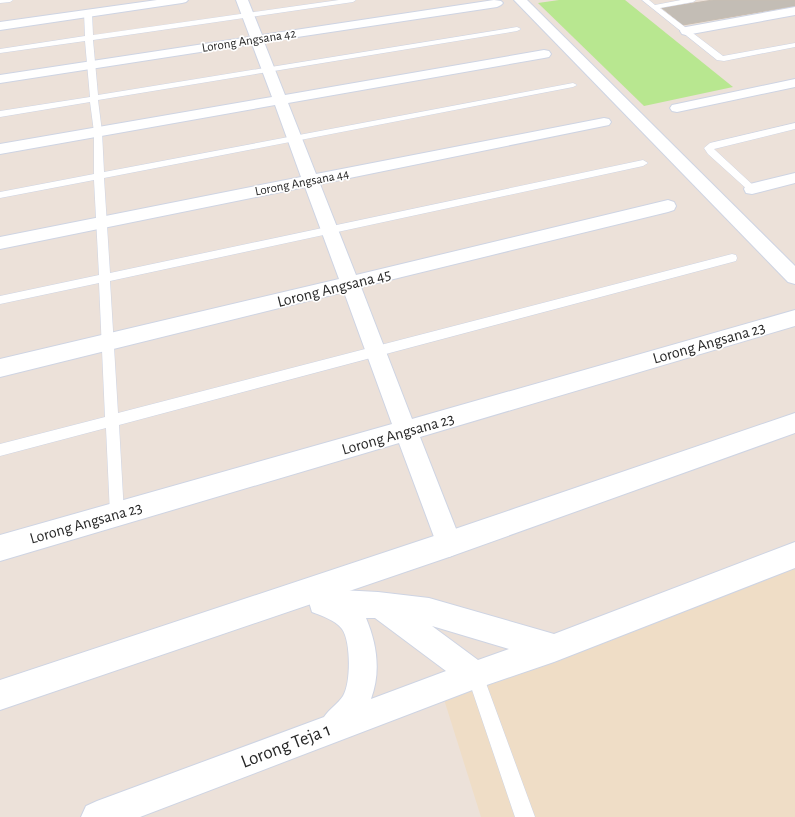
<svg xmlns="http://www.w3.org/2000/svg" width="795" height="817" font-family="'Alegreya Sans',sans-serif">
	<style>
		.education { fill: #efddc6 }
		.green { fill: #b8e790 }
		.building { fill: #c3bdb5; stroke: #c7bdb2 }
		.lines { fill: none; stroke-linecap: round; stroke-linejoin: round }
		.service-casing { stroke: #ced4e3; stroke-width: 1 }
		.minor-casing { stroke: #ced4e3; stroke-width: 2 }
		.tertiary-casing { stroke: #ced4e3; stroke-width: 2 }
		.service { fill: #fff; fill-rule: evenodd }
		.minor { fill: #fff; fill-rule: evenodd }
		.tertiary { fill: #fff; fill-rule: evenodd }
		.labels { text-anchor: middle; dominant-baseline: central; stroke-width: 3.5; stroke-linejoin: round; paint-order: stroke }
		.far-street-label { font-size: 13px; fill: #282828; stroke: #fff }
		.street-label { font-size: 16px; fill: #282828; stroke: #fff }
		.near-street-label { font-size: 19px; fill: #282828; stroke: #fff }
	</style>
	<rect width="100%" height="100%" fill="#ece1d9"/>
	<path class="education" d="M795,557v260h-314l-39,-124z"/>
	<path class="green" d="M559,0h66l108,87 -89,19 -106,-103z"/>
	<path class="building" d="M713,0h82v6l-112,19 -21,-17z"/>
	<g class="lines">
		<defs>
			<g id="service">
				<path d="M0,0h13l-3,2 -10,1z"/>
				<path d="M339,0h17l-3,2 -260,38 5,55 419,-68 4,2 -4,2 -419,69 4,32 2,40 469,-89 4,2 -4,2 -469,91 6,95 533,-113 5,3 -5,3 -533,115 8,132 614,-159 4,1 1,3 -1,3 -617,164 5,89 -2,5 -5,2 -5,-2 -2,-5 -4,-86 -106,28v-12l105,-27 -6,-134 -99,21v-8l99,-21 -5,-95 -94,18v-6l94,-18v-42l-4,-30 -90,15v-6l90,-14 -5,-56 -85,12v-4l85,-13 -1,-23 4,-2 4,2 1,22z"/>
				<path d="M642,0h7l6,5 26,-5h15l-3,2 -33,6 63,48 72,-13v4l-71,14 -7,-1z"/>
				<path d="M795,123v6l-81,20 41,38 2,2 -2,2h-6l-41,-37 -4,-6 6,-5z"/>
				<path d="M475,667l6,2 2,6 52,142h-20l-48,-142 2,-6z"/>
			</g>
			<g id="minor">
				<path d="M157,0h31l-2,2 -4,1 -182,27v-8z"/>
				<path d="M236,0h12l14,35 232,-35 7,1 2,2 -2,2 -4,2 -233,35 21,53 259,-45 5,1 2,3 -2,3 -5,1 -256,45 28,71 288,-56 5,1 2,3 -2,3 -5,1 -284,58 36,91 312,-75 6,2 2,4 -2,4 -6,2 -307,75 51,132 383,-109v16l-375,111 42,107 -4,9 -9,4 -9,-4 -41,-110 -399,118v-26l392,-111 -48,-132 -344,85v-18l339,-80 -34,-92 -305,62v-12l301,-60 -26,-72 -275,49v-10l272,-47 -20,-53 -252,39v-8l250,-38z"/>
				<path d="M514,0h13l268,266v18l-7,-2z"/>
				<path d="M795,7v8l-109,20 -4,-1 -2,-3 2,-3 4,-1z"/>
				<path d="M795,79v8l-118,25 -5,-1 -2,-3 2,-3 5,-1z"/>
				<path d="M795,173v10l-43,11 -6,-1 -2,-4 2,-4z"/>
				<path d="M795,542v26l-241,94 -79,27 -335,128h-59l5,-11 11,-5 227,-84c5,-8 14,-13 19,-21 8,-13 8,-55 -1,-67 -7,-9 -20,-13 -30,-17l-3,-10 3,-10 10,-3 56,3 51,6 125,36zM366,618h9l71,53 -75,28c10,-27 6,-55 -5,-81zM432,626l77,23 -31,11z"/>
			</g>
			<path id="tertiary" d="M795,413v20l-346,124 -449,153v-30l449,-149z"/>
		</defs>
		<use href="#service" class="service-casing"/>
		<use href="#minor" class="minor-casing"/>
		<use href="#tertiary" class="tertiary-casing"/>
		<use href="#service" class="service"/>
		<use href="#minor" class="minor"/>
		<use href="#tertiary" class="tertiary"/>
	</g>
	<g class="labels">
		<g class="far-street-label">
			<text transform="translate(249 41) rotate(-9)">Lorong Angsana 42</text>
			<text transform="translate(302 183) rotate(-11)">Lorong Angsana 44</text>
		</g>
		<g class="street-label">
			<text transform="translate(334 288) rotate(-14)">Lorong Angsana 45</text>
			<text transform="translate(709 343) rotate(-16)">Lorong Angsana 23</text>
			<text transform="translate(398 434) rotate(-16)">Lorong Angsana 23</text>
			<text transform="translate(86 523) rotate(-16)">Lorong Angsana 23</text>
		</g>
		<g class="near-street-label">
			<text transform="translate(286 746) rotate(-21)">Lorong Teja 1</text>
		</g>
	</g>
</svg>
